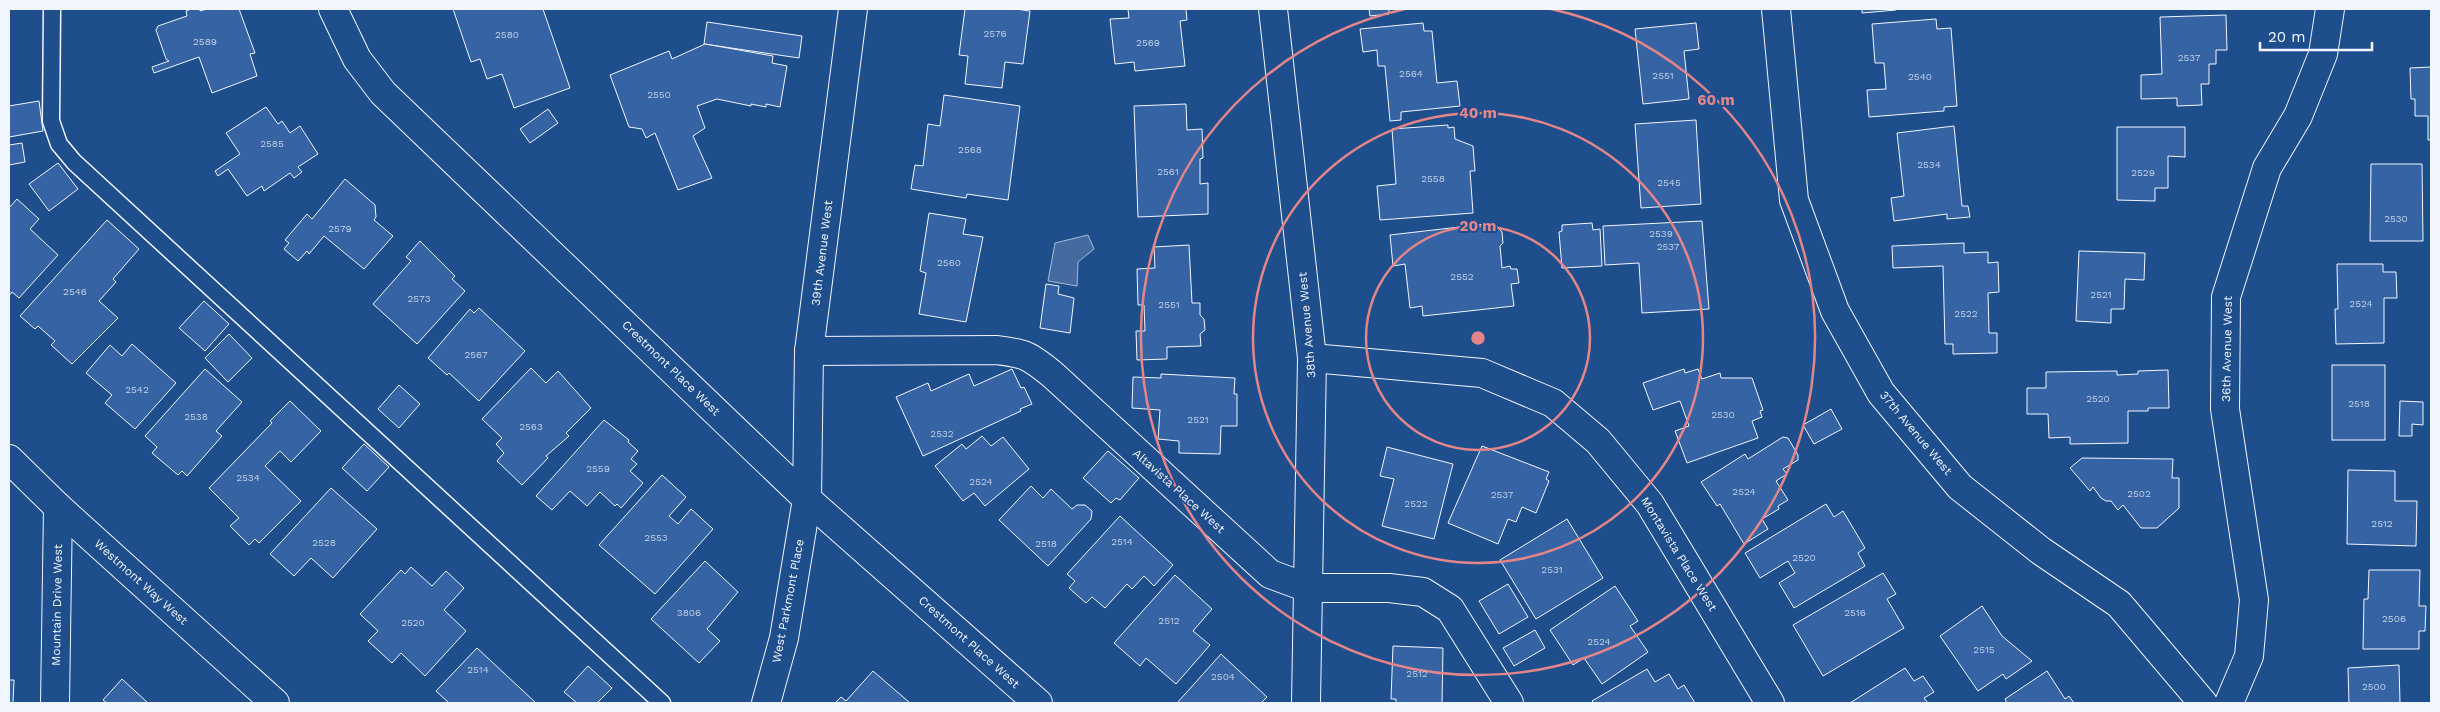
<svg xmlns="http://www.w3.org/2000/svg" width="2440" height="712" font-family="'Work Sans',sans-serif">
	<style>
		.water { fill: #446ba0; stroke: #a8bbd7 }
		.building { fill: #3563a3; stroke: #f2f6ff }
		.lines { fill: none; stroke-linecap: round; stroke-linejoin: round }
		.service-casing { stroke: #f2f6ff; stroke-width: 19 }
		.minor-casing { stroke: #f2f6ff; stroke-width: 30 }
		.service { stroke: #1f4e8c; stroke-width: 16 }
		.minor { stroke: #1f4e8c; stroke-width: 28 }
		.ring { fill: none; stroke: #e38589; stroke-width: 2.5 }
		.labels { text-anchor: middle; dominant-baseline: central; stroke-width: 4; stroke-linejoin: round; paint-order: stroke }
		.number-label { font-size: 10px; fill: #c3d1e8 }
		.street-label { font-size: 12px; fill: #f2f6ff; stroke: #1f4e8c }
		.centre { fill: #e38589; stroke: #1f4e8c; stroke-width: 2.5 }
		.ring-label { font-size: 15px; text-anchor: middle; font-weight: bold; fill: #e38589; stroke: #1f4e8c; stroke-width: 4; stroke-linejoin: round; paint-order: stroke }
	</style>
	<rect width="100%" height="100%" fill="#1f4e8c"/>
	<path class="water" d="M1088,235l6,14 -16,13 -1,24 -29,-5 7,-38z"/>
	<g class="building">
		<path d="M191,9h9v2l7,-2h32l16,44 -5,1 7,22 -45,17 -13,-36 -45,16 -2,-6 17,-6 -3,-2 -10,-29 2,-4 29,-10 -1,-5z"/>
		<path d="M453,9h90l27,79 -56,20 -12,-34 -15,5 -7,-20 -9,3z"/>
		<path d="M965,9h50l15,2 -7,53 -18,-2 -3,26 -37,-4 3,-28 -9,-1z"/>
		<path d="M1128,9h58l1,11 -7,1 5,45 -50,5 -1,-9 -19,2 -5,-45 19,-1z"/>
		<path d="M1369,9h20v5l-19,2z"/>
		<path d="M1862,9h34v1l-34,3z"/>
		<path d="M2226,15l1,35h-11v14h-7v20h-8l1,21 -25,1v-8l-36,1v-24l21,-1 -2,-57z"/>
		<path d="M1936,19l1,10 14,-1 6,78 -13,1v4l-75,6 -2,-27 19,-1 -2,-26h-9l-3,-39z"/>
		<path d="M707,22l95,14 -3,22 -95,-14z"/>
		<path d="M1423,23l1,8h8l5,52 20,-2 3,25 -59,6v8l-11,1 -5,-55h-7l-1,-16 -14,2 -3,-23z"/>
		<path d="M1696,23l3,26 -15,2 5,48 -46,5 -8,-75z"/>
		<path d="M705,44l68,12 -1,7 15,3 -7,41 -14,-3v3l-15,-3v2l-34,-7 -20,7 8,22 -12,8 19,42 -34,12 -23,-57 -9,5 -4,-9 -13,-2 -19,-52 59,-24 3,8z"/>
		<path d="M2431,67v73h-3v-24h-13v-17h-4l-1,-31z"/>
		<path d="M944,95l76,11 -12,94 -41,-6 -1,4 -55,-9 4,-24 8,1 5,-42 12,2z"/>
		<path d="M39,101l4,30 -34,6v-31z"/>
		<path d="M1186,104l1,26 15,-1 1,29 -3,1v25l8,-1v31l-70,3 -4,-111z"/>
		<path d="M266,107l12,17 4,-3 8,12 10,-7 18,28 -20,13 4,5 -8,6 -4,-5 -26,18 -2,-5 -15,10 -19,-27 -10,7 -3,-5 25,-17 -14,-21z"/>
		<path d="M548,109l10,14 -28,20 -10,-14z"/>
		<path d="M1696,120l5,84 -60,4 -6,-84z"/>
		<path d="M1448,125v3l6,-1 1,12 18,7 2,25h-5l3,42 -93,7 -3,-34 19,-2 -4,-55z"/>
		<path d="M1954,126l8,80h6l2,11 -23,2v-5l-53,7 -3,-23 13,-2 -7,-63z"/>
		<path d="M2117,127h68v30l-17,-1v32h-13v13l-38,-1z"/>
		<path d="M22,143l3,19 -16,3v-20z"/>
		<path d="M58,163l20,26 -29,22 -20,-27z"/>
		<path d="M2371,164h51l1,77h-53z"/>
		<path d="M345,179l30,26 1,12 -2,3 19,16 -29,33 -40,-33 -15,18 -2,-3 -9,10 -14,-12 5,-6 -4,-3 22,-26 5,5z"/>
		<path d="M17,199l22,20 -9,10 28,26 -39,43 -7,-6 -3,4v-88z"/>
		<path d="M929,213l37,6 -3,15 20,3 -17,85 -47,-8 7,-41 -6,-2z"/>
		<path d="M107,220l32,29 -26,30 3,3 -17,19 19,17 -46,46 -21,-19 4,-4 -17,-15 -3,3 -15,-13z"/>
		<path d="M1702,221l7,88 -67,4 -3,-50 -34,2 -2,-39z"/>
		<path d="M1494,223l8,9 1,11 -3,3 2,22 8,-2 1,3h6l2,14 -8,1 3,22 -91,10 -1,-10 -12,2 -5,-44 -12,2 -3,-31z"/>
		<path d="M1592,223l1,7 7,-1 2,37 -40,2 -3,-36 3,-1v-6z"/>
		<path d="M420,241l35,35 -3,3 13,12 -48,53 -44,-40 38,-43 -5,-4z"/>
		<path d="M1964,243v10l24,-1v11l10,-1 1,30 -11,1 1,40h8v20l-44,1v-10h-8l-2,-78 -50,2 -1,-22z"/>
		<path d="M1189,245l3,58h8v12l4,4 1,11 -5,4 1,12 -34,1v12l-30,1 -1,-29h9l-1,-26h-6l-1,-36 18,-1 -1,-21z"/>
		<path d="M2079,251l66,2 -1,27 -19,-1 -1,30h-13v14l-35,-2z"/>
		<path d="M2337,264h46v8h13l1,26h-13v45l-48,1 -1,-35h3z"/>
		<path d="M1046,284l13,2 -1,8 16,4 -4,35 -30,-5z"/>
		<path d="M204,301l25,23 -24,27 -26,-23z"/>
		<path d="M479,308l46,43 -46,50 -30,-28 -2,2 -19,-17 42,-49 4,4z"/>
		<path d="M229,334l23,24 -24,24 -23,-24z"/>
		<path d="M132,344l44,39 -41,46 -30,-26 7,-8 -26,-22 24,-28 12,11z"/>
		<rect x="2332" y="365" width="53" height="75"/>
		<path d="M531,368l15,15 12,-12 33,37 -25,25 3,3 -23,20 2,2 -26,27 -25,-24 7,-8 -8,-9 6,-6 -20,-19z"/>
		<path d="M205,369l37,33 -26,29 6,5 -35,40 -5,-5 -4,4 -26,-22 5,-6 -12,-11z"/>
		<path d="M1012,369l9,19 3,-1 8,17 -12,5 1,2 -98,45 -27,-59 32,-14 3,8 38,-17 5,12z"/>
		<path d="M1684,369l1,4 13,-4 4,10 18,-6 1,5h31l11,32 -3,1 2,6 -10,4 6,17 -71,25 -12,-32 14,-5 -9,-25 -27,9 -10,-27z"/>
		<path d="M2168,370l1,38h-21v3h-20v32l-58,1v-7l-21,1 -1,-24h-21v-26h19v-16l71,-1v4l21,-1v-3z"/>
		<path d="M1161,374l74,4 -1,16h3v32h-16l-1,28 -41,-1v-12l-21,-2 2,-29 -28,-2 1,-31 28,1z"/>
		<path d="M399,385l21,19 -21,24 -21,-19z"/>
		<path d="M290,401l31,30 -30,31 -11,-11 -15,15 36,35 -42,42 -4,-4 -6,6 -19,-19 9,-8 -30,-30 63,-65 -2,-2z"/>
		<path d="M2400,401l23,1v23l-11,-1v12h-13z"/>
		<path d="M1831,409l11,20 -28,15 -11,-19z"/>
		<path d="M604,420l25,20 -1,2 10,9 -7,8 6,5 -7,7 13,12 -22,25 -4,-4 -2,2 -15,-14 -13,14 -17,-15 -18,19 -16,-14z"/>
		<path d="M982,436l9,10 12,-9 26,32 -44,37 -11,-13 -11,8 -28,-35 27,-22 4,5z"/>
		<path d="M1783,437l5,1 10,17v5l-15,9 4,5 -11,7 12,19 -10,6 1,3 -17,10 6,10 -24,15 -24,-40 -3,2 -16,-24 44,-28 3,5z"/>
		<path d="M364,444l25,23 -22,24 -25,-23z"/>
		<path d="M1482,446l67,26 -3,7 3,2 -13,32 -14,-6 -6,15 -8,-3 -10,25 -50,-21z"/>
		<path d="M1387,447l66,17 -19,75 -52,-13 12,-47 -14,-3z"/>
		<path d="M1108,451l31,27 -19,22 -4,-2 -5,5 -28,-25z"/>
		<path d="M2082,458l91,1 -1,19h7v30l-22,20h-16l-18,-23 -5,5 -7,-9h-5l-5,-3 -8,-11 -3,4 -20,-23z"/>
		<path d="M2348,470l47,1v30h22l-1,45 -69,-2z"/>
		<path d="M662,475l24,22 -17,19 9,8 13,-15 22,20 -58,65 -56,-49z"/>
		<path d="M1031,486l12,12 8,-9 21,20 5,-4h8l7,6 -1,8 -43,47 -49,-46z"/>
		<path d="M331,488l46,41 -44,49 -22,-20 -17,18 -24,-22z"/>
		<path d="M1826,504l8,13 9,-6 22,37 -7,5 7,13 -71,42 -15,-25 16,-10 -7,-12 -28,17 -15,-25z"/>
		<path d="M1120,516l53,49 -19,21 -10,-10 -12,13 -5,-5 -22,24 -13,-11 -6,6 -17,-15 6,-7 -8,-7z"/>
		<path d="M1567,519l36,59 -67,41 -36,-59z"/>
		<path d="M705,561l33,31 -31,37 13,12 -21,22 -48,-44z"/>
		<path d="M411,567l21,19 14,-15 18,17 -20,22 22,21 -41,45 -24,-23 -9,10 -24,-22 10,-10 -18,-17 41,-44 4,4z"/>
		<path d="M2369,570h51l-1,36h7l-1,25h-6v18h-56l1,-50h4z"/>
		<path d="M1883,573l13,21 -9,5 17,29 -81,48 -30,-51z"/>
		<path d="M1175,575l37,34 -19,22 17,14 -34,39 -30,-26 -6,8 -26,-23z"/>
		<path d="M1508,584l20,33 -29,17 -20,-33z"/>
		<path d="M1615,586l23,35 -8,5 18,26 -46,32 -18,-26 -11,7 -23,-35z"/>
		<path d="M1982,606l20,30 30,25 -26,18 -3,-5 -25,17 -38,-55z"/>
		<path d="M1535,630l10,18 -31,18 -11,-18z"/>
		<path d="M1393,646l50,2 -1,55h-46v-4h-5z"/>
		<path d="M477,648l59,55h-87l-13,-12z"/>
		<path d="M1221,654l46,43 -6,6h-84z"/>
		<path d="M2399,665l1,38h-51l-1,-35z"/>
		<path d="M588,666l24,22 -15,15h-20l-13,-11z"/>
		<path d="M1905,668l9,13 9,-5 11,16 -10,6 4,5h-78z"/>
		<path d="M1647,669l8,13 14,-8 9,15 6,-4 11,18h-101l-2,-2z"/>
		<path d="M873,671l37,32h-75l6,-6 5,4z"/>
		<path d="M2047,671l18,28 4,-3 5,7h-67l-2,-4z"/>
		<path d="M122,679l26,24h-41l-4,-3z"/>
		<path d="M9,680h5l-1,23h-4z"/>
	</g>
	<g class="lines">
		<defs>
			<path id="service" d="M52,9l-1,112 8,23 15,18 588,541"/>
			<g id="minor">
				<path d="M333,9l24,50 26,34 424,406 231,204"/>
				<path d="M1273,9l39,349 -6,345"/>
				<path d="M1776,9l18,191 41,111 46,82 79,94 81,64 78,53 84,99"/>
				<path d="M809,351l187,-1c29,3 34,6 57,25l217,199 38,14h81l34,4 27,17 59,94"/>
				<path d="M1312,358l170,15 71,30 45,38 52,63 120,199"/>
				<path d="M9,459l49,48 217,196"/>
				<path d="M55,703l3,-196"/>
				<path d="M766,703l18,-65 23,-139 2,-148 44,-342"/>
				<path d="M2229,703l20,-47 5,-56 -29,-191 1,-112 41,-129 31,-52 25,-62 7,-45"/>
			</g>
		</defs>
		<use href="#service" class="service-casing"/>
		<use href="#minor" class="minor-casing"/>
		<use href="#service" class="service"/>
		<use href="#minor" class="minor"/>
	</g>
	<g class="ring">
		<circle cx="1478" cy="338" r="112"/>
		<circle cx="1478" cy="338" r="225"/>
		<path d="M1551 9A337 337 0 1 1 1405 9"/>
	</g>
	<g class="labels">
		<g class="number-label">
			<text x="995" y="33">2576</text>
			<text x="507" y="34">2580</text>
			<text x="205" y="41">2589</text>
			<text x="1148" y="42">2569</text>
			<text x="2189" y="57">2537</text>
			<text x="1411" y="73">2564</text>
			<text x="1663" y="75">2551</text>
			<text x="1920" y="76">2540</text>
			<text x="659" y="94">2550</text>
			<text x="272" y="143">2585</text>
			<text x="970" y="149">2568</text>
			<text x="1929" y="164">2534</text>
			<text x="1168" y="171">2561</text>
			<text x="2143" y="172">2529</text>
			<text x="1433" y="178">2558</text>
			<text x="1669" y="182">2545</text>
			<text x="2396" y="218">2530</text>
			<text x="340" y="228">2579</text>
			<text x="1661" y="233">2539</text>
			<text x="1668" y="246">2537</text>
			<text x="949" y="262">2560</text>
			<text x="1462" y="276">2552</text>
			<text x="75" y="291">2546</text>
			<text x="2101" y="294">2521</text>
			<text x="419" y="298">2573</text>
			<text x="2361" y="303">2524</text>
			<text x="1169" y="304">2551</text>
			<text x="1966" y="313">2522</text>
			<text x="476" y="354">2567</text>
			<text x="137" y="389">2542</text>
			<text x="2098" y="398">2520</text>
			<text x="2359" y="403">2518</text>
			<text x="1723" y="414">2530</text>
			<text x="196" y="416">2538</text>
			<text x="1198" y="419">2521</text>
			<text x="531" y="426">2563</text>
			<text x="942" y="433">2532</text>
			<text x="598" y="468">2559</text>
			<text x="248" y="477">2534</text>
			<text x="981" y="481">2524</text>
			<text x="1744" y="491">2524</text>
			<text x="2139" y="493">2502</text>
			<text x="1502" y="494">2537</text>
			<text x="1416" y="503">2522</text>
			<text x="2382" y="523">2512</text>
			<text x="656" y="537">2553</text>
			<text x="1122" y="541">2514</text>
			<text x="324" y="542">2528</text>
			<text x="1046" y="543">2518</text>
			<text x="1804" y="557">2520</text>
			<text x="1552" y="569">2531</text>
			<text x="689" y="612">3806</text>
			<text x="1855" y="612">2516</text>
			<text x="2394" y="618">2506</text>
			<text x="1169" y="620">2512</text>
			<text x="413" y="622">2520</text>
			<text x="1599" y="641">2524</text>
			<text x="1984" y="649">2515</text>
			<text x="478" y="669">2514</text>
			<text x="1417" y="673">2512</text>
			<text x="1223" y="676">2504</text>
			<text x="2374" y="686">2500</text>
		</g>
		<g class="street-label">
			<text transform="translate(822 253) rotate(-83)">39th Avenue West</text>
			<text transform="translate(1307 325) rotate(-95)">38th Avenue West</text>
			<text transform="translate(2227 349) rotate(-89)">36th Avenue West</text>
			<text transform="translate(671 368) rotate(44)">Crestmont Place West</text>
			<text transform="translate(1916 433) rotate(50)">37th Avenue West</text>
			<text transform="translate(1179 491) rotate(42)">Altavista Place West</text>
			<text transform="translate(1679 554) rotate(58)">Montavista Place West</text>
			<text transform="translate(141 582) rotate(42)">Westmont Way West</text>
			<text transform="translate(788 601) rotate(-79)">West Parkmont Place</text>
			<text transform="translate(57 605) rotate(-89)">Mountain Drive West</text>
			<text transform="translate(969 642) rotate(42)">Crestmont Place West</text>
		</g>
	</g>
	<circle cx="1478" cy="338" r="8" class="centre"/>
	<g class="ring-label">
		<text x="1716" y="105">60 m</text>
		<text x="1478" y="118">40 m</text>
		<text x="1478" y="231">20 m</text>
	</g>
	<rect width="2440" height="712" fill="none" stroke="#f2f6ff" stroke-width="20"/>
	<path d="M2260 42v8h112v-8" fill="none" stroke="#f2f6ff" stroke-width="2.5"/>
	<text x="2268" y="42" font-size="15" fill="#f2f6ff" stroke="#1f4e8c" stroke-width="4" paint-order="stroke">20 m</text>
</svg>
